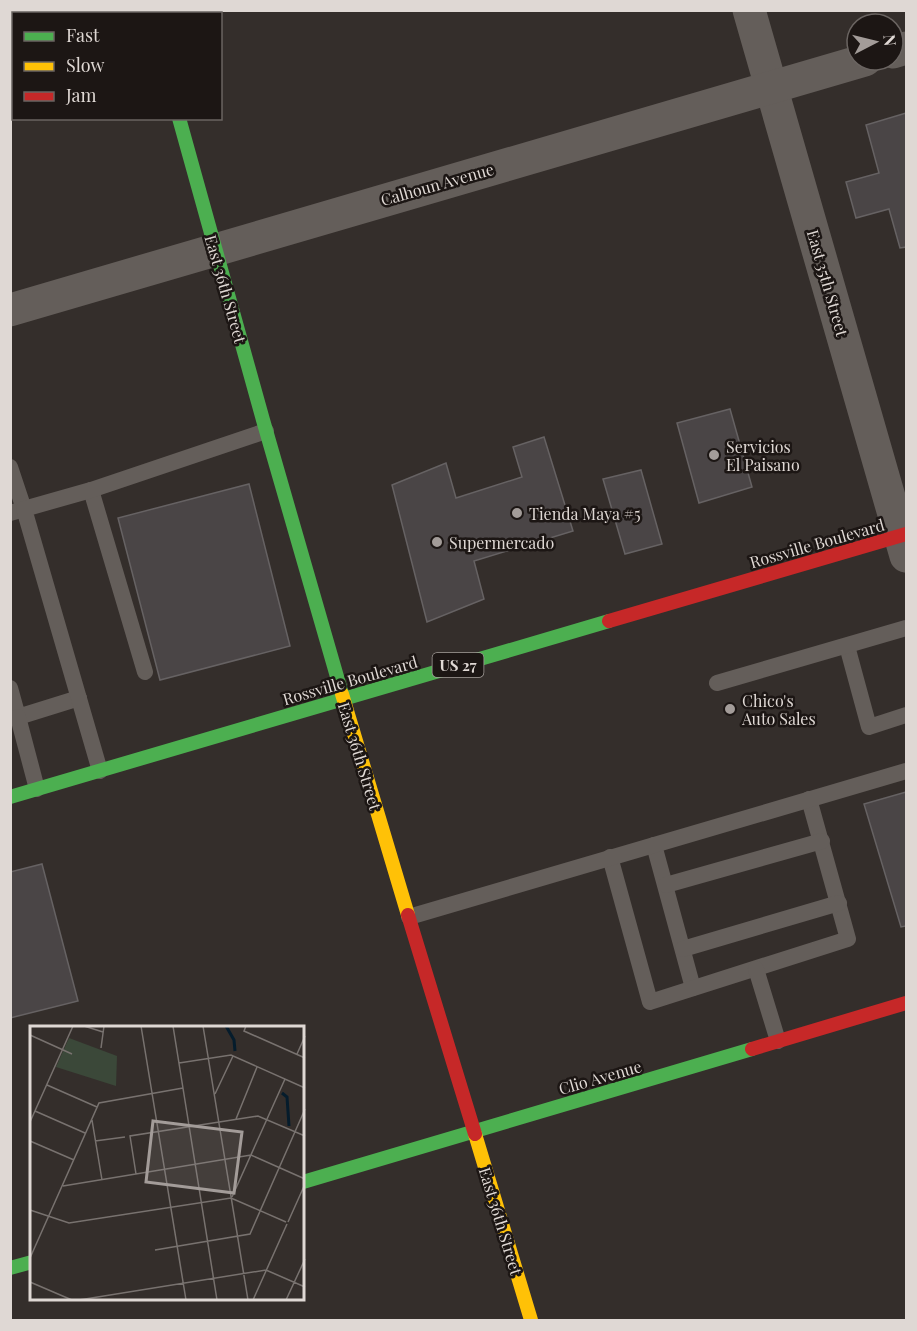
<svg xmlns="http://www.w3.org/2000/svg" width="917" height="1331" font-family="'Playfair Display',serif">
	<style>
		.building { fill: #4a4546; stroke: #666263; stroke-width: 1.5 }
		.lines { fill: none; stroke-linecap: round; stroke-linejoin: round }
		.lane { stroke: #645e5a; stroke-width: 16 }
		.street { stroke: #645e5a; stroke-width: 33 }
		.fast { stroke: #4caf50; stroke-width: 14 }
		.slow { stroke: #ffc107; stroke-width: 14 }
		.jam { stroke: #c62828; stroke-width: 14 }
		.poi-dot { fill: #a39c99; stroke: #1c1614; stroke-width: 2 }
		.labels { text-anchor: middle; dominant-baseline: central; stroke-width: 5; stroke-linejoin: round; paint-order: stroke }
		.shield { fill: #1c1614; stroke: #a49e9a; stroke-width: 1.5 }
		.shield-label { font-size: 15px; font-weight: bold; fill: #dfd8d4 }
		.street-label { font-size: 16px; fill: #dfd8d4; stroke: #1c1614 }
		.poi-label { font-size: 16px; fill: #dfd8d4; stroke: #1c1614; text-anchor: start }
		.inset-river { fill: none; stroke: #051c2c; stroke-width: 3 }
		.inset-road { fill: none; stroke: #78726f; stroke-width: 1.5 }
		.view { fill: #a39c99; fill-opacity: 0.15; stroke: #a39c99; stroke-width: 3 }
		.inset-edge { fill: none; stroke: #dfd8d4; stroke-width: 3 }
	</style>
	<rect width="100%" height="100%" fill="#342e2b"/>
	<g class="building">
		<path d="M906,113v134l-6,1 -11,-39 -33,9 -10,-36 33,-9 -13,-48z"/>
		<path d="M730,409l22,78 -53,16 -22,-80z"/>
		<path d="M544,437l29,94 -99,30 10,38 -57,23 -35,-137 54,-22 10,35 66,-21 -9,-30z"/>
		<path d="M641,470l21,74 -37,10 -22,-75z"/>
		<path d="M249,484l41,162 -130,34 -42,-162z"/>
		<path d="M906,792v134l-5,1 -37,-123z"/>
		<path d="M42,864l36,137 -68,17v-146z"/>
	</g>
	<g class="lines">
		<g class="lane">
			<path d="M10,467l14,42 -14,4"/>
			<path d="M91,490l54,182"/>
			<path d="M847,646l22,81 37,-12"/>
			<path d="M717,683l189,-55"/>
			<path d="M10,688l8,29 61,-19"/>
			<path d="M18,717l19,72"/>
			<path d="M100,771l-76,-262 67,-19 175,-59"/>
			<path d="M654,845l39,143"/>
			<path d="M610,857l40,145 198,-63 -39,-140"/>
			<path d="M666,885l156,-44"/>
			<path d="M409,917l497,-146"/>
			<path d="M683,949l156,-46"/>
			<path d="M756,969l22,72"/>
		</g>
		<g class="street">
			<path d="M151,10v4"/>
			<path d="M749,10l157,546"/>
			<path d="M893,52l13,-4"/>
			<path d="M10,310l855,-250"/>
		</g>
		<g class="fast">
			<path d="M179,118l84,302 79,274"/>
			<path d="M10,797l599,-176"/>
			<path d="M303,1182l449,-133"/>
			<path d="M10,1268l22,-6"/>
		</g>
		<g class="slow">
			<path d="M342,694l66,221"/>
			<path d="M475,1134l56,186"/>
		</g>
		<g class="jam">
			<path d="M609,621l297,-87"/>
			<path d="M408,915l67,219"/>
			<path d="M752,1049l154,-46"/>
		</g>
	</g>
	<g class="poi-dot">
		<circle cx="714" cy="455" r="6"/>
		<circle cx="517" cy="513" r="6"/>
		<circle cx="437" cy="542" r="6"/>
		<circle cx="730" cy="709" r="6"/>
	</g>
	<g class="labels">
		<rect class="shield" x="432.5" y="653" width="51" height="24" rx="4.5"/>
		<g class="shield-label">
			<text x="458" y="665">US 27</text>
		</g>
		<g class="street-label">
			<text transform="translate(437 184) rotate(-16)">Calhoun Avenue</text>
			<text transform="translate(828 283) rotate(74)">East 35th Street</text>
			<text transform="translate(226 289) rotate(74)">East 36th Street</text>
			<text transform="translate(817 543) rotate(-16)">Rossville Boulevard</text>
			<text transform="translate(350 680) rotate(-16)">Rossville Boulevard</text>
			<text transform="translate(360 756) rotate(73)">East 36th Street</text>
			<text transform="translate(600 1077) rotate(-16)">Clio Avenue</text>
			<text transform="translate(501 1221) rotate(73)">East 36th Street</text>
		</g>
		<g class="poi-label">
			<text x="726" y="446">Servicios<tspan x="726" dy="18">El Paisano</tspan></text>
			<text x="529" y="513">Tienda Maya #5</text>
			<text x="449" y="542">Supermercado</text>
			<text x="742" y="700">Chico's<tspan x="742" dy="18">Auto Sales</tspan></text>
		</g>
	</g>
	<g transform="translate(30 1026)">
		<rect width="274" height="274" fill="#342e2b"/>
		<path d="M39,12l48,18 -1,30 -60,-19z" fill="#3b4839"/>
		<path class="inset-river" d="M196,0l8,14 1,11M252,67l5,4 2,29"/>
		<path class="inset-road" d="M54,0l19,6M111,0l45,274M143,0l44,274M173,0l45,274M216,0l-2,5 61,27M0,9l42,19M71,22l3,-22M267,28l8,-18M149,37l52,-8 74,33M17,59l50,22M185,68l18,-38M5,85l50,22M206,93l21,-52M62,94l10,60M0,96l43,-96M0,115l44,19M65,115l30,-4M106,148l-6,-38 128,-20 47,20M33,160l188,-31 54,24M202,171l53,-118M0,184l39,13 162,-25 55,24M258,196l17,-38M125,224l95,-16 55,-125M0,232l69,-155 84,-15M0,256l42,18M49,274l187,-30 39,17M223,274l34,-76M256,274l19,-41"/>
		<path class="view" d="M123,95l89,11 -8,61 -88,-11z"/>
		<rect width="274" height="274" class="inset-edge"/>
	</g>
	<rect width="917" height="1331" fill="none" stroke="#dfd8d4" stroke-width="24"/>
	<rect x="12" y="12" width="210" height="108" fill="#1c1614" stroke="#6a6461" stroke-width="1.5"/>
	<rect x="24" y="32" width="30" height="9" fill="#4caf50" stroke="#6a6461" stroke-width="1.5"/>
	<text x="66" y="42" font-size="18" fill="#dfd8d4">Fast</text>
	<rect x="24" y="62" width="30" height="9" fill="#ffc107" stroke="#6a6461" stroke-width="1.5"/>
	<text x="66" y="72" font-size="18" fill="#dfd8d4">Slow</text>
	<rect x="24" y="92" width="30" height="9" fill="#c62828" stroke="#6a6461" stroke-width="1.5"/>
	<text x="66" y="102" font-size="18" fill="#dfd8d4">Jam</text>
	<g transform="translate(875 42) rotate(83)"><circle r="28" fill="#1c1614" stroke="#6a6461" stroke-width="1.5"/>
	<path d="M0-4.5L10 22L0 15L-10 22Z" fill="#a39c99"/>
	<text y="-9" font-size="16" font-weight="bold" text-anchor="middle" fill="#dfd8d4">N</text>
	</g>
</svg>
